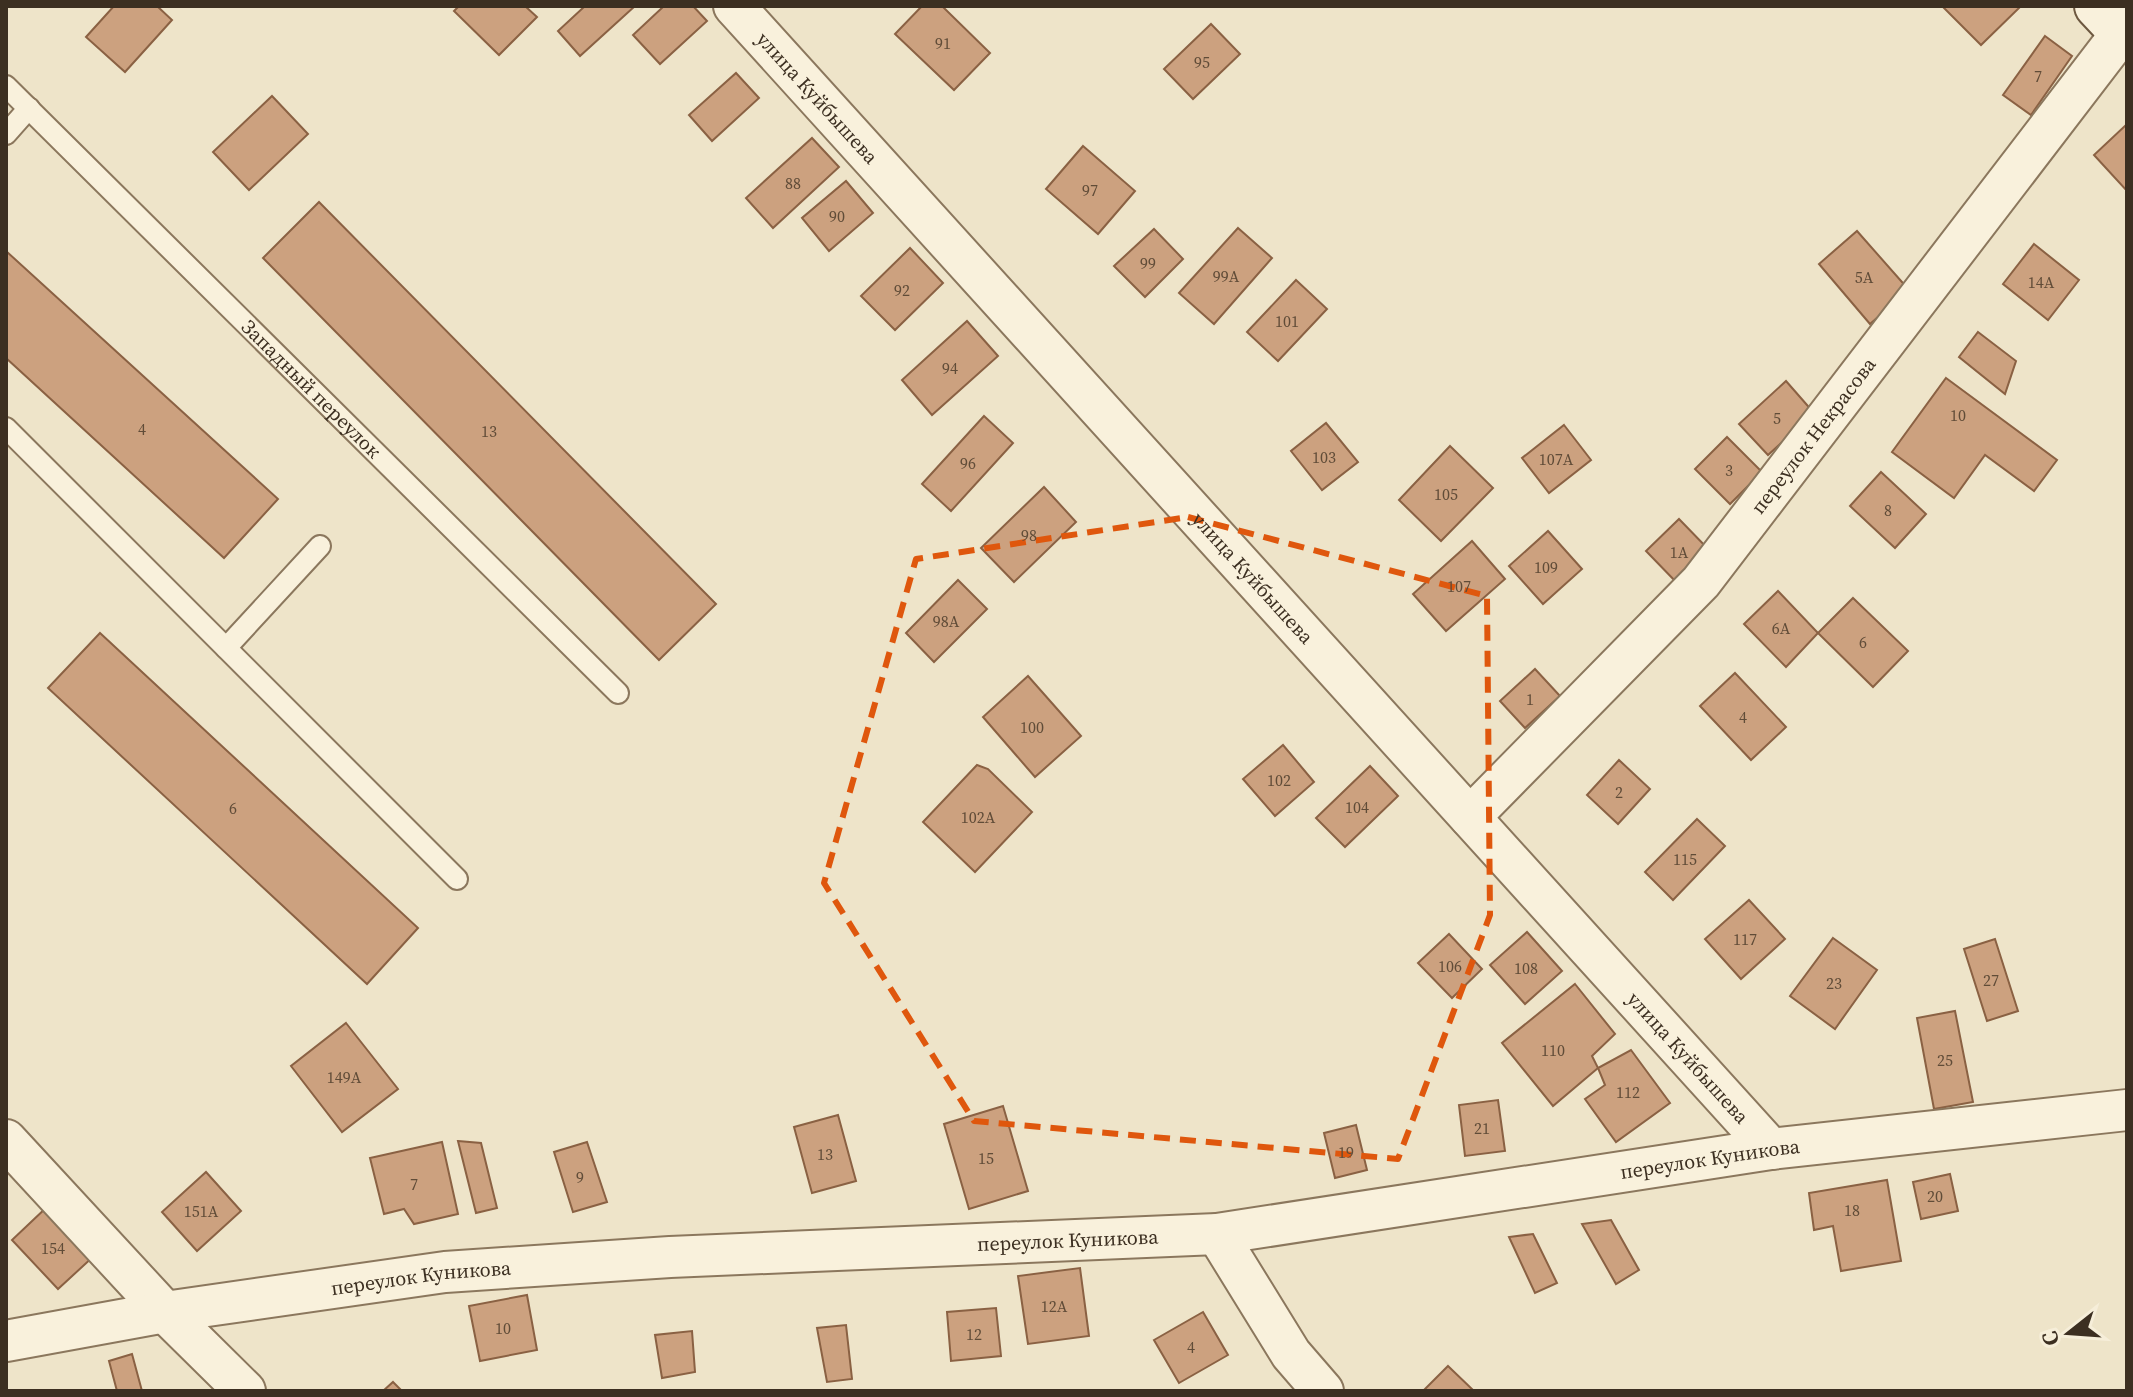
<svg xmlns="http://www.w3.org/2000/svg" width="2133" height="1397" font-family="'Source Serif 4',serif">
	<style>
		.building { fill: #cca17f; stroke: #8a6143; stroke-width: 2 }
		.lines { fill: none; stroke-linecap: round; stroke-linejoin: round }
		.lane-casing { stroke: #8b775d; stroke-width: 24 }
		.street-casing { stroke: #8b775d; stroke-width: 44 }
		.secondary-casing { stroke: #6d5840; stroke-width: 48 }
		.lane { stroke: #f9f1dc; stroke-width: 20 }
		.street { stroke: #f9f1dc; stroke-width: 40 }
		.secondary { stroke: #f9f1dc; stroke-width: 44 }
		.marked { fill: none; stroke: #df570d; stroke-width: 6; stroke-dasharray: 16 10; stroke-linejoin: round }
		.labels { text-anchor: middle; dominant-baseline: central; stroke-width: 7; stroke-linejoin: round; paint-order: stroke }
		.number-label { font-size: 16px; fill: #604c38 }
		.street-label { font-size: 20px; fill: #3c2f21; stroke: #f6eed9 }
	</style>
	<rect width="100%" height="100%" fill="#eee4c9"/>
	<g class="building">
		<path d="M114,6h43l15,14 -47,52 -39,-35z"/>
		<path d="M459,6h66l12,11 -38,38 -45,-44z"/>
		<path d="M585,6h50l-55,50 -22,-25z"/>
		<path d="M664,6h29l14,15 -47,43 -27,-29z"/>
		<path d="M922,6h20l48,47 -36,37 -59,-56z"/>
		<path d="M1942,6h77l1,1 -39,38z"/>
		<path d="M1211,24l29,30 -47,45 -29,-30z"/>
		<path d="M2045,36l27,20 -41,59 -28,-20z"/>
		<path d="M736,73l23,25 -47,43 -23,-26z"/>
		<path d="M272,96l36,38 -59,56 -36,-38z"/>
		<path d="M2127,124v67l-33,-36z"/>
		<path d="M812,138l27,29 -66,61 -27,-30z"/>
		<path d="M1083,146l52,45 -37,43 -52,-45z"/>
		<path d="M846,181l27,32 -44,38 -27,-33z"/>
		<path d="M319,202l397,402 -57,56 -396,-402z"/>
		<path d="M1238,228l34,30 -58,66 -35,-31z"/>
		<path d="M1154,229l29,30 -38,38 -31,-31z"/>
		<path d="M1857,231l52,59 -39,34 -51,-60z"/>
		<path d="M2034,244l45,36 -31,40 -45,-36z"/>
		<path d="M910,248l33,35 -48,47 -34,-34z"/>
		<path d="M6,251l272,248 -54,59 -218,-200z"/>
		<path d="M1296,280l31,29 -49,52 -31,-29z"/>
		<path d="M967,321l31,35 -66,59 -30,-35z"/>
		<path d="M1978,332l38,29 -11,33 -46,-37z"/>
		<path d="M1946,378l111,82 -23,31 -49,-36 -31,43 -62,-46z"/>
		<path d="M1786,381l28,32 -46,42 -29,-31z"/>
		<path d="M984,416l29,27 -62,68 -29,-27z"/>
		<path d="M1326,423l32,39 -36,28 -31,-39z"/>
		<path d="M1564,425l27,35 -42,33 -27,-35z"/>
		<path d="M1727,437l35,35 -32,32 -35,-35z"/>
		<path d="M1450,446l43,42 -52,53 -42,-41z"/>
		<path d="M1881,472l45,42 -31,34 -45,-42z"/>
		<path d="M1044,487l32,35 -62,60 -33,-34z"/>
		<path d="M1679,519l33,34 -33,32 -33,-34z"/>
		<path d="M1548,531l34,38 -39,35 -34,-38z"/>
		<path d="M1472,541l33,38 -59,52 -33,-37z"/>
		<path d="M958,580l29,29 -53,53 -28,-29z"/>
		<path d="M1778,591l40,42 -32,34 -42,-43z"/>
		<path d="M1853,598l55,53 -35,36 -55,-54z"/>
		<path d="M100,633l318,295 -51,56 -319,-296z"/>
		<path d="M1535,669l25,27 -35,32 -25,-27z"/>
		<path d="M1735,673l51,54 -35,33 -51,-54z"/>
		<path d="M1028,676l53,60 -46,41 -52,-60z"/>
		<path d="M1283,745l31,37 -39,34 -32,-37z"/>
		<path d="M1619,760l31,29 -32,35 -31,-29z"/>
		<path d="M977,765l11,4 44,43 -57,60 -52,-50z"/>
		<path d="M1370,766l28,30 -53,51 -29,-29z"/>
		<path d="M1697,819l28,27 -52,54 -28,-28z"/>
		<path d="M1749,900l36,39 -44,40 -36,-40z"/>
		<path d="M1527,932l35,39 -37,33 -35,-39z"/>
		<path d="M1449,934l33,35 -30,29 -34,-35z"/>
		<path d="M1833,938l44,32 -42,59 -45,-33z"/>
		<path d="M1995,939l23,72 -31,10 -23,-72z"/>
		<path d="M1575,984l40,50 -23,22 6,12 -45,38 -51,-63z"/>
		<path d="M1955,1011l18,91 -39,7 -17,-91z"/>
		<path d="M346,1023l52,66 -56,43 -51,-66z"/>
		<path d="M1631,1050l39,53 -54,39 -31,-43 20,-14 -7,-17z"/>
		<path d="M1498,1100l7,51 -40,5 -6,-51z"/>
		<path d="M1003,1106l25,85 -59,18 -25,-85z"/>
		<path d="M838,1115l18,66 -44,12 -18,-66z"/>
		<path d="M1356,1125l11,45 -32,8 -11,-45z"/>
		<path d="M458,1141l23,2 16,65 -21,5z"/>
		<path d="M442,1142l16,72 -44,10 -10,-15 -20,5 -14,-56z"/>
		<path d="M587,1142l20,60 -34,10 -19,-60z"/>
		<path d="M206,1172l35,39 -44,40 -35,-39z"/>
		<path d="M1950,1174l8,37 -37,8 -8,-37z"/>
		<path d="M1887,1180l14,81 -60,10 -8,-45 -19,4 -5,-37z"/>
		<path d="M48,1206l47,49 -37,34 -46,-49z"/>
		<path d="M1611,1220l28,50 -23,14 -34,-60z"/>
		<path d="M1533,1234l24,49 -22,10 -26,-56z"/>
		<path d="M1080,1268l9,68 -61,8 -10,-68z"/>
		<path d="M527,1295l10,55 -57,11 -11,-55z"/>
		<path d="M996,1308l5,48 -50,5 -4,-49z"/>
		<path d="M1203,1312l25,43 -49,28 -25,-43z"/>
		<path d="M846,1325l6,54 -25,3 -10,-54z"/>
		<path d="M692,1331l3,41 -33,6 -7,-43z"/>
		<path d="M132,1354l10,37h-25l-8,-30z"/>
		<path d="M1448,1366l26,25h-51z"/>
		<path d="M393,1382l9,9h-19z"/>
	</g>
	<g class="lines">
		<defs>
			<g id="lane">
				<path id="s1" d="M6,86l612,607"/>
				<path d="M6,134l23,-26"/>
				<path d="M6,428l451,451"/>
				<path d="M226,648l94,-102"/>
			</g>
			<g id="street">
				<path id="s2" d="M734,6l1037,1143"/>
				<path id="s3" d="M1470,817l231,-235 426,-556"/>
				<path d="M6,1140l159,172 80,79"/>
				<path d="M1217,1234l74,120 32,37"/>
				<path id="s4" d="M6,1341l159,-29 280,-40 225,-15 547,-23 554,-85 356,-39"/>
			</g>
			<path id="secondary" d="M2097,6l30,32"/>
		</defs>
		<use href="#lane" class="lane-casing"/>
		<use href="#street" class="street-casing"/>
		<use href="#secondary" class="secondary-casing"/>
		<use href="#lane" class="lane"/>
		<use href="#street" class="street"/>
		<use href="#secondary" class="secondary"/>
	</g>
	<path class="marked" d="M1188,517l299,79 3,319 -92,244 -424,-38 -150,-238 92,-324z"/>
	<g class="labels">
		<g class="number-label">
			<text x="943" y="43">91</text>
			<text x="1202" y="62">95</text>
			<text x="2038" y="76">7</text>
			<text x="793" y="183">88</text>
			<text x="1090" y="190">97</text>
			<text x="837" y="216">90</text>
			<text x="1148" y="263">99</text>
			<text x="1226" y="276">99А</text>
			<text x="1864" y="277">5А</text>
			<text x="2041" y="282">14А</text>
			<text x="902" y="290">92</text>
			<text x="1287" y="321">101</text>
			<text x="950" y="368">94</text>
			<text x="1958" y="415">10</text>
			<text x="1777" y="418">5</text>
			<text x="142" y="429">4</text>
			<text x="489" y="431">13</text>
			<text x="1324" y="457">103</text>
			<text x="1556" y="459">107А</text>
			<text x="968" y="463">96</text>
			<text x="1729" y="470">3</text>
			<text x="1446" y="494">105</text>
			<text x="1888" y="510">8</text>
			<text x="1029" y="535">98</text>
			<text x="1679" y="552">1А</text>
			<text x="1546" y="567">109</text>
			<text x="1459" y="586">107</text>
			<text x="946" y="621">98А</text>
			<text x="1781" y="628">6А</text>
			<text x="1863" y="642">6</text>
			<text x="1530" y="699">1</text>
			<text x="1743" y="717">4</text>
			<text x="1032" y="727">100</text>
			<text x="1279" y="780">102</text>
			<text x="1619" y="792">2</text>
			<text x="1357" y="807">104</text>
			<text x="233" y="808">6</text>
			<text x="978" y="817">102А</text>
			<text x="1685" y="859">115</text>
			<text x="1745" y="939">117</text>
			<text x="1450" y="966">106</text>
			<text x="1526" y="968">108</text>
			<text x="1991" y="980">27</text>
			<text x="1834" y="983">23</text>
			<text x="1553" y="1050">110</text>
			<text x="1945" y="1060">25</text>
			<text x="344" y="1077">149А</text>
			<text x="1628" y="1092">112</text>
			<text x="1482" y="1128">21</text>
			<text x="1346" y="1152">19</text>
			<text x="825" y="1154">13</text>
			<text x="986" y="1158">15</text>
			<text x="580" y="1177">9</text>
			<text x="414" y="1184">7</text>
			<text x="1935" y="1196">20</text>
			<text x="1852" y="1210">18</text>
			<text x="201" y="1211">151А</text>
			<text x="53" y="1248">154</text>
			<text x="1054" y="1306">12А</text>
			<text x="503" y="1328">10</text>
			<text x="974" y="1334">12</text>
			<text x="1191" y="1347">4</text>
		</g>
		<g class="street-label">
			<text stroke="none"><textPath href="#s2" startOffset="124">улица Куйбышева</textPath></text>
			<text stroke="none"><textPath href="#s1" startOffset="430">Западный переулок</textPath></text>
			<text stroke="none"><textPath href="#s3" startOffset="514">переулок Некрасова</textPath></text>
			<text stroke="none"><textPath href="#s2" startOffset="772">улица Куйбышева</textPath></text>
			<text stroke="none"><textPath href="#s2" startOffset="1420">улица Куйбышева</textPath></text>
			<text stroke="none"><textPath href="#s4" startOffset="1716">переулок Куникова</textPath></text>
			<text stroke="none"><textPath href="#s4" startOffset="1068">переулок Куникова</textPath></text>
			<text stroke="none"><textPath href="#s4" startOffset="420">переулок Куникова</textPath></text>
		</g>
	</g>
	<rect width="2133" height="1397" fill="none" stroke="#3c2f21" stroke-width="16"/>
	<g transform="translate(2069 1333) rotate(253)" stroke="#f6eed9" stroke-width="6" paint-order="stroke">
	<path d="M0-6L14 30L0 20L-14 30Z" fill="#3c2f21"/>
	<text y="-12" font-size="22" font-weight="bold" text-anchor="middle" fill="#3c2f21">С</text>
	</g>
</svg>
